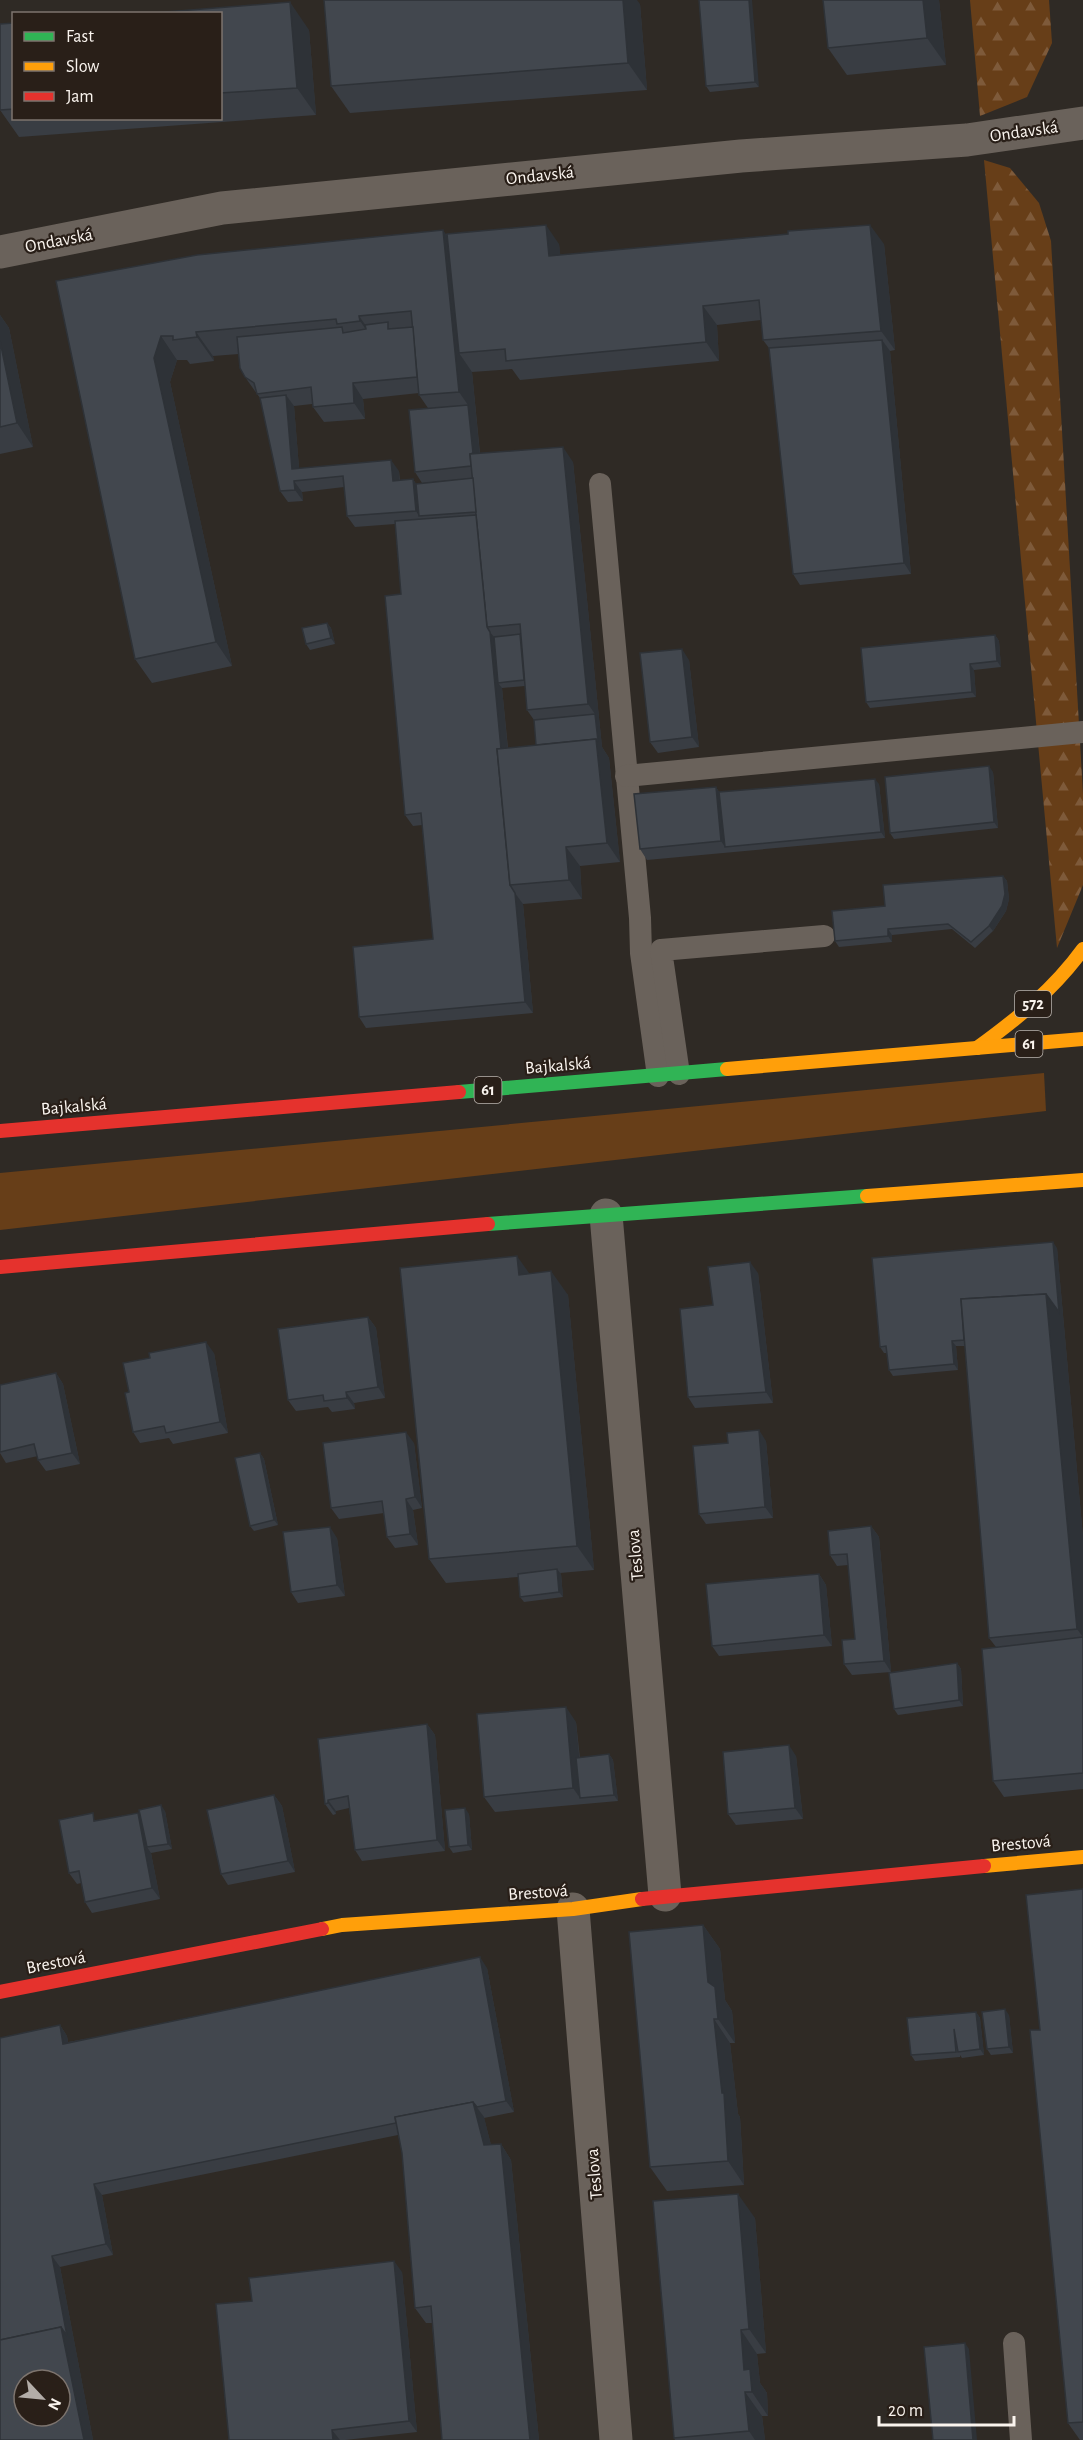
<svg xmlns="http://www.w3.org/2000/svg" width="1083" height="2440" font-family="'Alegreya Sans',sans-serif">
	<style>
		.grass { fill: #673e18 }
		.forest { fill: url(#forest-firs) }
		.lines { fill: none; stroke-linecap: round; stroke-linejoin: round }
		.lane { stroke: #6a625b; stroke-width: 22 }
		.street { stroke: #6a625b; stroke-width: 33 }
		.fast { stroke: #30b455; stroke-width: 14 }
		.slow { stroke: #ff9f0a; stroke-width: 14 }
		.jam { stroke: #e5322d; stroke-width: 14 }
		.wall { fill: #393d43; fill-rule: evenodd }
		.shaded-wall { fill: #2e3237 }
		.building { fill: #42474e; stroke: #2e3237; stroke-width: 1.5; fill-rule: evenodd }
		.labels { text-anchor: middle; dominant-baseline: central; stroke-width: 4.5; stroke-linejoin: round; paint-order: stroke }
		.shield { fill: #291f18; stroke: #bbb4ae; stroke-width: 1.5 }
		.shield-label { font-size: 16px; font-weight: bold; fill: #faf4ee }
		.street-label { font-size: 18px; fill: #faf4ee; stroke: #291f18 }
	</style>
	<defs>
		<pattern id="forest-firs" width="22" height="20" patternUnits="userSpaceOnUse" patternTransform="scale(1.5)"><rect width="22" height="20" fill="#673e18"/><path d="M5 1l3.5 6h-7zM16 11l3.5 6h-7z" fill="#7e5a3a"/></pattern>
	</defs>
	<rect width="100%" height="100%" fill="#2f2a25"/>
	<path class="grass" d="M1044,1073l2,38 -1046,119v-57z"/>
	<g class="forest">
		<path d="M970,0h79l3,43 -25,54 -47,19z"/>
		<path d="M984,160l26,8 29,35 12,38 32,553v91l-26,63z"/>
	</g>
	<g class="lines">
		<g class="lane">
			<path d="M600,484l40,434 1,35 17,123"/>
			<path d="M626,776l457,-44"/>
			<path d="M679,1074l-18,-124 163,-14"/>
			<path d="M1014,2343l7,97"/>
		</g>
		<g class="street">
			<path d="M0,252l222,-44 519,-52 226,-16 116,-17"/>
			<path d="M606,1215l59,680"/>
			<path d="M573,1909l43,531"/>
		</g>
		<g class="fast">
			<path d="M459,1092l268,-23"/>
			<path d="M488,1224l379,-28"/>
		</g>
		<g class="slow">
			<path d="M977,1048c40,-29 77,-59 106,-99"/>
			<path d="M727,1069l356,-30"/>
			<path d="M867,1196l216,-16"/>
			<path d="M984,1866l99,-9"/>
			<path d="M322,1929l20,-4 231,-16 69,-10"/>
		</g>
		<g class="jam">
			<path d="M0,1131l459,-39"/>
			<path d="M0,1267l488,-43"/>
			<path d="M642,1899l342,-33"/>
			<path d="M0,1992l322,-63"/>
		</g>
	</g>
	<g class="wall">
		<path d="M699,0l60,87 -49,5 -4,-6z"/>
		<path d="M823,0h116l7,65 -99,10 -19,-27z"/>
		<path d="M640,4l7,86 -297,23 -19,-27z"/>
		<path d="M220,14l89,16 7,85 -297,22 -19,-27v-86l14,-1v95h206z"/>
		<path d="M447,234l112,10 1,11 324,-11 11,106 -5,1 21,223 -111,11 -7,-11 -24,-226 -6,-8 -2,-20 -44,5 2,36 -199,19 -8,-11 -40,3 8,81 93,9 29,285 7,11 11,104 -40,4 2,33 -59,5 10,109 -167,15 -7,-11 74,-78 -11,-114 -9,1 -8,-11 -4,-221 -6,-70 -40,3 -8,-11 -3,-29 -42,5 1,9 -15,1 -8,-11 -20,-93 -15,-21 -6,-23 -26,2 1,5 -24,3 -3,-4h-10l-7,22 62,284 -80,17 -17,-24 -79,-378zM419,393v2l9,13 -13,64 7,11 51,-5 -57,6 -3,-5 -13,1 -1,-9 -100,-3 -5,-62 18,-2 1,3 11,15 41,-3 -2,-20zM525,686l2,24 7,10 2,25 -28,3 -6,-60z"/>
		<path d="M0,315l9,13 24,119 -33,7z"/>
		<path d="M327,623l4,5 4,16 -25,6 -4,-6z"/>
		<path d="M995,635l4,6 2,26 -27,3 2,27 -106,11 -4,-6z"/>
		<path d="M689,660l10,87 -41,6 -8,-11z"/>
		<path d="M993,772l5,56 -104,11 -4,-6z"/>
		<path d="M879,784l6,54 -238,22 -7,-11 76,-62 3,5z"/>
		<path d="M1003,876l4,5 2,18 -3,12 -13,20 -18,17 -23,-19 -60,6v7l-53,5 -4,-6 50,-35z"/>
		<path d="M1057,1248l26,289v252l-79,8 -11,-16 3,-134 -7,-9 -24,-292h-9l2,24 -65,6 -4,-6 -2,-17h-3l-4,-6z"/>
		<path d="M529,1273l39,22 26,275 -34,3 1,1 2,23 -39,5 -4,-5 -2,-20 -72,6 -17,-24z"/>
		<path d="M758,1273l15,130 -78,5 -7,-11 25,-92z"/>
		<path d="M368,1317l8,11 9,70 -31,5 1,6 -23,3 -4,-5 -32,4 -8,-11z"/>
		<path d="M214,1353l14,80 -55,11 -4,-6 -29,5 -7,-11 -4,-40z"/>
		<path d="M56,1373l7,11 17,80 -34,7 -8,-11v-4l-32,7 -6,-10v-68z"/>
		<path d="M766,1441l7,77 -67,6 -7,-10z"/>
		<path d="M414,1443l8,65 -9,2 5,35 -23,3 -8,-11 -3,-24 -45,6 -8,-11z"/>
		<path d="M260,1453l4,6 14,66 -24,6 -4,-5z"/>
		<path d="M871,1526l8,11 12,135 -39,3 -8,-11 11,-25 -7,-74 -11,1 -7,-11z"/>
		<path d="M337,1538l8,58 -47,7 -7,-11z"/>
		<path d="M819,1574l7,11 6,61 -113,10 -7,-10z"/>
		<path d="M957,1663l4,6 2,37 -65,9 -4,-6z"/>
		<path d="M576,1722l4,36 29,-4 4,6 5,41 -123,11 -11,-15z"/>
		<path d="M427,1724l8,11 10,116 -83,10 -7,-11 -6,-42 -13,3v3l-3,1 -8,-11 -7,-65z"/>
		<path d="M796,1756l7,63 -67,6 -8,-11z"/>
		<path d="M274,1795l8,11 13,66 -67,13 -7,-11z"/>
		<path d="M165,1811l7,38 -21,4 9,46 -68,14 -7,-11 -4,-19 -4,1 -8,-11 29,-53 43,-3z"/>
		<path d="M469,1814l3,36 -19,3 -4,-6z"/>
		<path d="M1083,1889v551h-3l-12,-17 -28,-393z"/>
		<path d="M703,1925l17,24 5,51 7,11 3,32h-5l8,71 2,3 4,68 -77,6 -17,-24z"/>
		<path d="M487,1968l27,144 -30,6 7,27 10,-1 10,16 28,280h-97l-10,-117h-6l-11,-15 -13,-155 -4,-18 -296,60 11,60 -53,12 33,173h-93l60,-415 7,11 1,6z"/>
		<path d="M976,2012l4,6 4,37 -22,3 -2,-3v2l-45,4 -4,-6z"/>
		<path d="M1009,2015l4,38 -22,2 -4,-6z"/>
		<path d="M755,2218l11,135 -9,1 3,29 7,10 1,23h-6l3,24h-90l-1,-2z"/>
		<path d="M402,2272l15,160 -72,8h-116l23,-139z"/>
	</g>
	<g class="shaded-wall">
		<path d="M623,0h14l3,4 7,86 -19,-27z"/>
		<path d="M749,0h3l7,87 -4,-5z"/>
		<path d="M923,0h16l7,65 -19,-27z"/>
		<path d="M290,2l19,28 7,85 -19,-27z"/>
		<path d="M546,225l13,19 4,32 -14,-20z"/>
		<path d="M870,225l14,19 11,106 -14,-19z"/>
		<path d="M443,230l17,24 -1,99 13,19 10,105 -7,-11 -7,-61 -9,-13z"/>
		<path d="M703,306l14,19 2,36 -13,-19z"/>
		<path d="M0,315l9,13 24,119 -16,-24 -17,-82z"/>
		<path d="M359,316l17,24 1,5 -17,-24z"/>
		<path d="M196,332l17,24 1,5 -17,-24z"/>
		<path d="M161,336l16,24 -7,22 62,284 -16,-24 -62,-284z"/>
		<path d="M882,340l8,11 21,223 -7,-11z"/>
		<path d="M353,383l10,16 2,20 -11,-16z"/>
		<path d="M286,395l8,11 6,74 -8,-11z"/>
		<path d="M563,447l10,15 29,285 7,11 11,104 -13,-19 -11,-104 -1,-25 -7,-10z"/>
		<path d="M391,460l8,11 1,21 -7,-11z"/>
		<path d="M413,479l7,11 -1,26 -3,-5z"/>
		<path d="M294,481l8,11 1,9 -8,-11z"/>
		<path d="M327,623l4,5 4,16 -4,-6z"/>
		<path d="M490,632l8,10v41l4,5 7,74 5,123z"/>
		<path d="M995,635l4,6 2,26 -4,-6z"/>
		<path d="M682,649l7,11 10,87 -7,-10z"/>
		<path d="M970,664l4,6 2,27 -4,-5z"/>
		<path d="M989,766l4,6 5,56 -4,-6z"/>
		<path d="M875,779l4,5 6,54 -4,-6z"/>
		<path d="M716,787l7,11 2,49 -4,-6z"/>
		<path d="M566,847l14,19 2,33 -13,-19z"/>
		<path d="M1003,876l4,5 2,18 -3,12 -13,20 -4,-5z"/>
		<path d="M515,893l8,11 10,109 -8,-11z"/>
		<path d="M888,929l4,6v7l-4,-6z"/>
		<path d="M1053,1242l4,6 26,289v104v-4l-6,-8 -31,-335z"/>
		<path d="M517,1256l17,24 -15,-5z"/>
		<path d="M750,1262l8,11 15,130 -7,-11z"/>
		<path d="M551,1271l17,24 26,275 -17,-24z"/>
		<path d="M368,1317l8,11 9,70 -7,-11z"/>
		<path d="M952,1341l4,5 2,24 -4,-6z"/>
		<path d="M206,1342l8,11 14,80 -8,-11z"/>
		<path d="M56,1373l7,11 17,80 -8,-11z"/>
		<path d="M346,1392l8,11 1,6 -8,-11z"/>
		<path d="M759,1430l7,11 7,77 -8,-11z"/>
		<path d="M406,1432l8,11 8,65 -7,-11z"/>
		<path d="M260,1453l4,6 14,66 -4,-5z"/>
		<path d="M406,1499l7,11 5,35 -8,-11z"/>
		<path d="M871,1526l8,11 12,135 -7,-11z"/>
		<path d="M330,1527l7,11 8,58 -8,-11z"/>
		<path d="M557,1569l4,5 2,23 -4,-5z"/>
		<path d="M819,1574l7,11 6,61 -8,-11z"/>
		<path d="M957,1663l4,6 2,37 -4,-6z"/>
		<path d="M566,1707l10,15 7,76h-3l-7,-10z"/>
		<path d="M427,1724l8,11 10,116 -8,-11z"/>
		<path d="M789,1745l7,11 7,63 -8,-11z"/>
		<path d="M609,1754l4,6 5,41 -4,-6z"/>
		<path d="M274,1795l8,11 13,66 -7,-11z"/>
		<path d="M328,1800l8,11v3l-8,-11z"/>
		<path d="M161,1805l4,6 7,38 -4,-5z"/>
		<path d="M465,1808l4,6 3,36 -4,-5z"/>
		<path d="M138,1813l8,11 1,23 4,6 9,46 -8,-11z"/>
		<path d="M703,1925l17,24 5,51 7,11 3,32 -17,-24 -10,-37z"/>
		<path d="M480,1957l7,11 27,144 -8,-11z"/>
		<path d="M1005,2009l4,6 4,38 -4,-6z"/>
		<path d="M976,2012l4,6 4,37 -4,-6z"/>
		<path d="M714,2019l16,24 8,71 2,3 4,68 -16,-24 -6,-68z"/>
		<path d="M60,2025l7,11 3,19 -7,-11z"/>
		<path d="M473,2102l11,15 11,44 -11,-16z"/>
		<path d="M501,2144l10,16 28,280h-9z"/>
		<path d="M94,2184l8,11 11,60 -7,-11z"/>
		<path d="M738,2194l17,24 11,135 -17,-24z"/>
		<path d="M52,2256l8,11 33,173h-9l-23,-113z"/>
		<path d="M394,2261l8,11 15,160 -8,-11z"/>
		<path d="M741,2330l16,24 3,29 7,10 1,23 -16,-24 -8,-22z"/>
		<path d="M965,2343l4,6 8,91h-4z"/>
		<path d="M745,2392l17,24 3,24h-10l-6,-9z"/>
		<path d="M332,2430l8,10h-7z"/>
	</g>
	<g class="building">
		<path d="M324,0h299l5,63 -297,23z"/>
		<path d="M699,0h50l6,82 -49,4z"/>
		<path d="M823,0h100l4,38 -99,10z"/>
		<path d="M290,2l7,86 -77,5v-79h-80z"/>
		<path d="M14,23v86l-14,1v-86z"/>
		<path d="M546,225l3,31 239,-22v-3l82,-6 11,106 -118,9 -4,-40 -56,6 3,36 -200,19 -1,-12 -46,4 -12,-119z"/>
		<path d="M443,230l16,162 -40,3 -8,-84 -52,5 1,5 -23,3 -1,-5 -140,13 1,5 -24,3v-4h-12l-7,22 62,284 -81,17 -79,-378 141,-26z"/>
		<path d="M388,322v7l25,-2 4,50 -64,6 1,20 -41,4 -2,-20 -54,7 -3,-11 -9,-6 -5,-9 -3,-31 105,-10 1,6 23,-4 -1,-4z"/>
		<path d="M882,340l22,223 -111,11 -24,-226z"/>
		<path d="M0,341l17,82 -17,4z"/>
		<path d="M286,395l6,74 99,-9 2,21 20,-2 3,32 -69,5 -4,-40 -49,5 1,9 -15,1 -20,-93z"/>
		<path d="M468,405l5,48 -3,1 1,12 -56,6 -6,-62z"/>
		<path d="M563,447l25,257 -61,6 -7,-86 -33,3 -17,-173z"/>
		<path d="M473,478l3,34 -57,4 -3,-32z"/>
		<path d="M476,515l11,112 3,5 11,117h-4l13,136 5,8 10,109 -166,15 -6,-70 80,-8 -12,-126 -16,2 -20,-219 16,-2 -6,-73z"/>
		<path d="M327,623l4,15 -25,6 -4,-16z"/>
		<path d="M520,634l4,46 -26,3 -4,-46z"/>
		<path d="M995,635l2,26 -27,3 2,28 -106,10 -5,-54z"/>
		<path d="M682,649l10,88 -42,5 -10,-89z"/>
		<path d="M595,714l3,27 -2,-2 -60,6 -2,-25z"/>
		<path d="M596,739l11,104 -41,4 3,33 -59,5 -13,-136z"/>
		<path d="M989,766l5,56 -104,11 -5,-56z"/>
		<path d="M875,779l6,53 -156,15 -6,-55z"/>
		<path d="M716,787l5,54 -81,8 -6,-55z"/>
		<path d="M1003,876l2,18 -3,12 -13,20 -18,16 -23,-18 -60,5v7l-53,5 -3,-30 53,-5 -2,-21z"/>
		<path d="M1053,1242l6,70 -13,-18 -85,5 3,41 -12,1 2,23 -65,6 -3,-24 -6,1 -8,-89z"/>
		<path d="M517,1256l2,19 32,-4 26,275 -148,13 -29,-291z"/>
		<path d="M750,1262l16,130 -78,5 -8,-88 33,-4 -5,-38z"/>
		<path d="M1046,1294l31,335 -88,9 -28,-339z"/>
		<path d="M368,1317l10,70 -32,5 1,6 -23,3 -1,-6 -35,5 -10,-71z"/>
		<path d="M206,1342l14,80 -54,11 -2,-7 -31,6 -8,-39 4,-1 -6,-29 27,-5 -1,-5z"/>
		<path d="M56,1373l16,80 -34,7 -4,-16 -34,8v-67z"/>
		<path d="M759,1430l6,77 -66,7 -6,-68 35,-3 -1,-10z"/>
		<path d="M406,1432l9,65 -9,2 4,35 -23,3 -5,-36 -51,7 -8,-65z"/>
		<path d="M260,1453l14,67 -24,6 -15,-68z"/>
		<path d="M871,1526l13,135 -40,3 -2,-24 13,-1 -8,-85 -17,1 -2,-24z"/>
		<path d="M330,1527l7,58 -46,7 -8,-60z"/>
		<path d="M557,1569l2,23 -39,5 -2,-23z"/>
		<path d="M819,1574l5,61 -112,11 -6,-62z"/>
		<path d="M1083,1637v136l-90,8 -11,-132z"/>
		<path d="M957,1663l2,37 -65,9 -5,-36z"/>
		<path d="M566,1707l7,81 -89,9 -7,-83z"/>
		<path d="M427,1724l10,116 -82,10 -7,-54 -20,4v3l-3,1 -7,-65z"/>
		<path d="M789,1745l6,63 -67,6 -5,-62z"/>
		<path d="M609,1754l5,41 -34,3 -4,-40z"/>
		<path d="M274,1795l14,66 -67,13 -14,-64z"/>
		<path d="M161,1805l7,39 -21,3 -8,-37z"/>
		<path d="M465,1808l3,37 -19,2 -4,-37z"/>
		<path d="M93,1813l1,8 44,-8 14,75 -67,14 -6,-31 -10,2 -10,-53z"/>
		<path d="M1083,1889v533l-15,1 -38,-393h10l-14,-135z"/>
		<path d="M703,1925l5,57 7,5 3,32h-4l8,74h2l4,68 -78,6 -21,-235z"/>
		<path d="M480,1957l26,144 -29,6 -4,-5 -78,15 1,6 -302,61 12,60 -54,12 15,80 -6,-9 -61,13v-302l60,-13 3,19z"/>
		<path d="M1005,2009l4,38 -22,2 -5,-37z"/>
		<path d="M976,2012l4,37 -22,3 -4,-23 2,23 -45,3 -4,-37z"/>
		<path d="M473,2102l11,43 17,-1 29,296h-88l-11,-134 -16,2 -13,-155 -7,-36z"/>
		<path d="M738,2194l11,135 -8,1 3,40 6,-1 2,23h-7l4,39 -75,7 -21,-237z"/>
		<path d="M394,2261l15,160 -77,9 1,10h-104l-13,-136 36,-3 -3,-23z"/>
		<path d="M61,2327l23,113h-84v-100zM24,2380h36v36h-36z"/>
		<path d="M965,2343l8,97h-40l-9,-93z"/>
	</g>
	<g class="labels">
		<g class="shield">
			<rect x="1015" y="991" width="36" height="26" rx="4.5"/>
			<rect x="1015.5" y="1031" width="27" height="26" rx="4.5"/>
			<rect x="474.5" y="1077" width="27" height="26" rx="4.5"/>
		</g>
		<g class="shield-label">
			<text x="1033" y="1004">572</text>
			<text x="1029" y="1044">61</text>
			<text x="488" y="1090">61</text>
		</g>
		<g class="street-label">
			<text transform="translate(1024 132) rotate(-8)">Ondavská</text>
			<text transform="translate(540 176) rotate(-6)">Ondavská</text>
			<text transform="translate(59 241) rotate(-11)">Ondavská</text>
			<text transform="translate(558 1066) rotate(-5)">Bajkalská</text>
			<text transform="translate(74 1107) rotate(-5)">Bajkalská</text>
			<text transform="translate(636 1555) rotate(-95)">Teslova</text>
			<text transform="translate(1021 1844) rotate(-5)">Brestová</text>
			<text transform="translate(538 1893) rotate(-4)">Brestová</text>
			<text transform="translate(56 1963) rotate(-11)">Brestová</text>
			<text transform="translate(595 2174) rotate(-95)">Teslova</text>
		</g>
	</g>
	<rect x="12" y="12" width="210" height="108" fill="#291f18" stroke="#7d746e" stroke-width="1.5"/>
	<rect x="24" y="32" width="30" height="9" fill="#30b455" stroke="#7d746e" stroke-width="1.5"/>
	<text x="66" y="42" font-size="18" fill="#faf4ee">Fast</text>
	<rect x="24" y="62" width="30" height="9" fill="#ff9f0a" stroke="#7d746e" stroke-width="1.5"/>
	<text x="66" y="72" font-size="18" fill="#faf4ee">Slow</text>
	<rect x="24" y="92" width="30" height="9" fill="#e5322d" stroke="#7d746e" stroke-width="1.5"/>
	<text x="66" y="102" font-size="18" fill="#faf4ee">Jam</text>
	<g transform="translate(42 2398) rotate(116)"><circle r="28" fill="#291f18" stroke="#7d746e" stroke-width="1.5"/>
	<path d="M0-4.5L10 22L0 15L-10 22Z" fill="#b3ada8"/>
	<text y="-9" font-size="16" font-weight="bold" text-anchor="middle" fill="#faf4ee">N</text>
	</g>
	<path d="M879 2416v9h135v-9" fill="none" stroke="#faf4ee" stroke-width="3"/>
	<text x="888" y="2416" font-size="18" fill="#faf4ee" stroke="#291f18" stroke-width="4.5" paint-order="stroke">20 m</text>
</svg>
